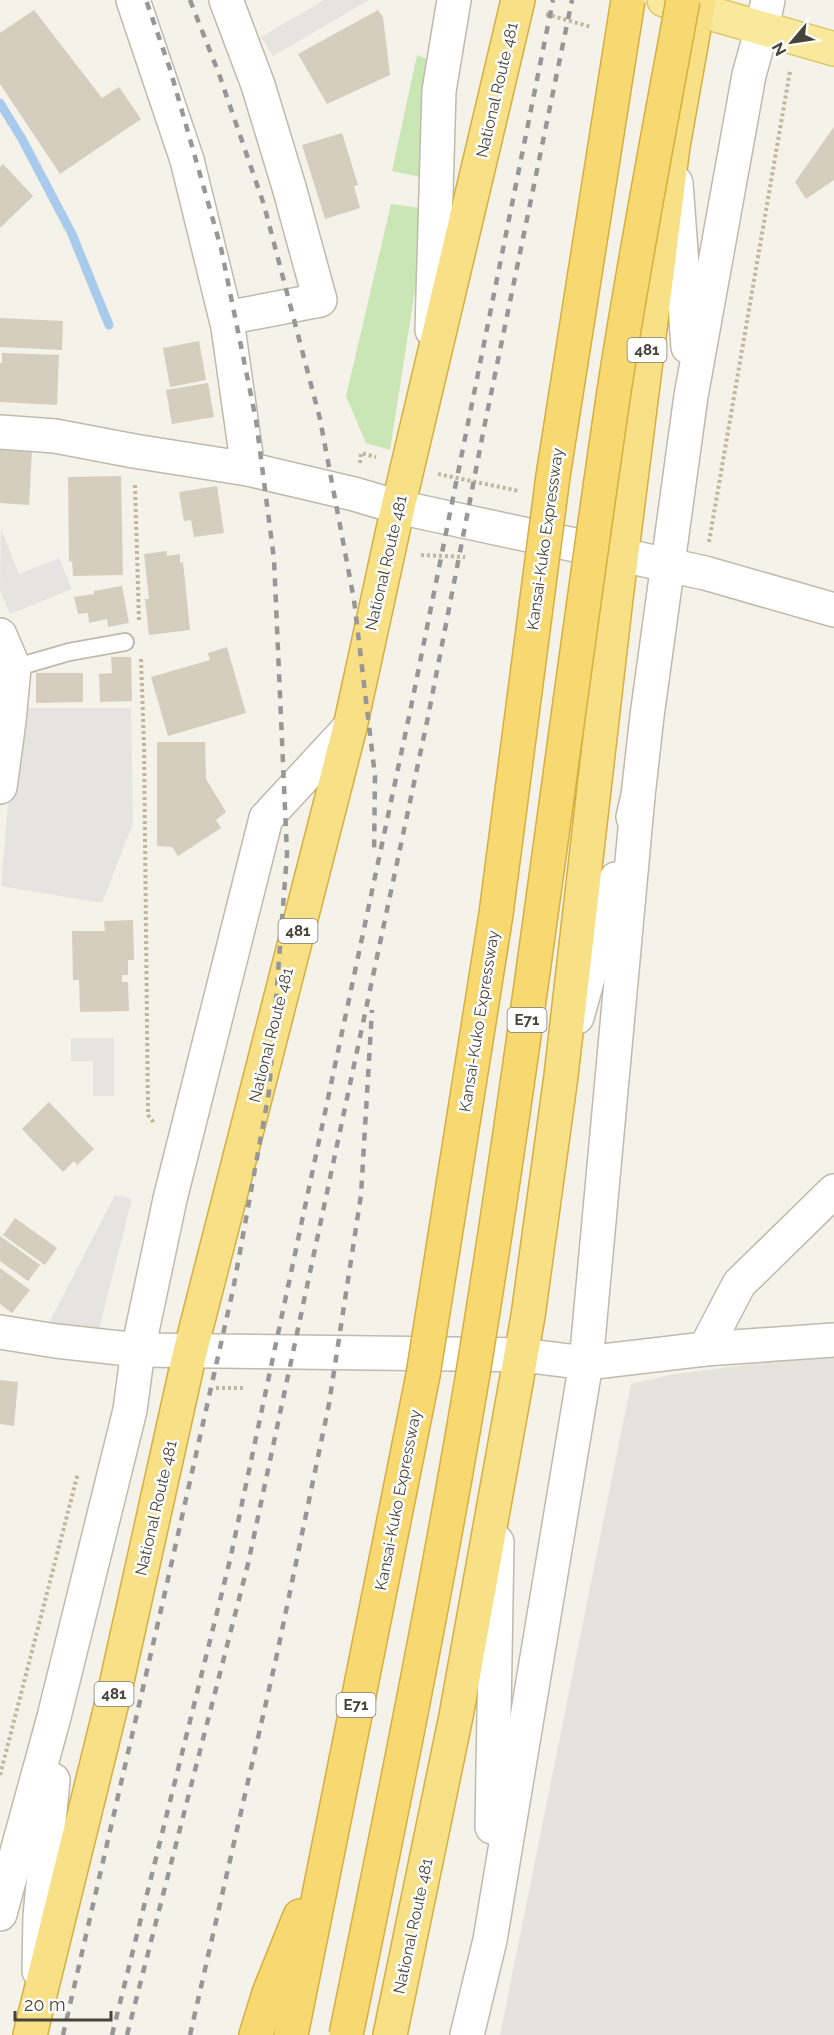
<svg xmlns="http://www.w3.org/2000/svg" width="834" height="2035" font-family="Raleway,sans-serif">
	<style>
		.industrial { fill: #e6e3dd }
		.green { fill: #cae6b4 }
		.parking { fill: #e5e4e0 }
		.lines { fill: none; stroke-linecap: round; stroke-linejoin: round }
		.stream { stroke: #a8caed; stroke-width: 9 }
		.building { fill: #d5cebf }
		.service-casing { stroke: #bfbaac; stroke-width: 20 }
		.minor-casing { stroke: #bfbaac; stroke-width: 36 }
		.primary-casing { stroke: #dec86c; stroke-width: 36 }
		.trunk-casing { stroke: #d6af40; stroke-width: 36 }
		.motorway-casing { stroke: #d6af40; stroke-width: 36 }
		.path { stroke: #c0b79e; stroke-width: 4; stroke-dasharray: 3 3; stroke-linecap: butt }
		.service { stroke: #fff; stroke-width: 16 }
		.minor { stroke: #fff; stroke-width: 33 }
		.primary { stroke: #f9e99c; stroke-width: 33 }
		.trunk { stroke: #f8e086; stroke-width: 33 }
		.motorway { stroke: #f7d871; stroke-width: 33 }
		.rail { stroke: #979797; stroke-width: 4.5; stroke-dasharray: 8 8; stroke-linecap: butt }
		.motorway-bridge-casing { stroke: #d6af40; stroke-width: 36; stroke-linecap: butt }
		.motorway-bridge { stroke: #f7d871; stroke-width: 33 }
		.labels { text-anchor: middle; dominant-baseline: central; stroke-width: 5; stroke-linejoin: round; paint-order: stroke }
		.shield { fill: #fff; stroke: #7e7b74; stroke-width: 1.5 }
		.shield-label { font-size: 15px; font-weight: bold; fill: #474338 }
		.street-label { font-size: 16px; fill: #474338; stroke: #fff }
	</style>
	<rect width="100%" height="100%" fill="#f4f2e9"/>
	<path class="industrial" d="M834,1353v682h-334l131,-651 38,-9z"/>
	<g class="green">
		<path d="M417,55l15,6 -11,116 -29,-6z"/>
		<path d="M391,204l29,4 -3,69 -27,173 -24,-7 -20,-47z"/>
	</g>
	<g class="parking">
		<path d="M324,0h45l-96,56 -12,-19z"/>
		<path d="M1,529l18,45 40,-16 13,31 -62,25 -10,-24z"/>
		<path d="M23,708h108l2,115 -31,80 -101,-17 11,-128z"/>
		<path d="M71,1038h43v58h-21v-35h-22z"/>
		<path d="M115,1195l17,4 -34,134 -50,-8z"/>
	</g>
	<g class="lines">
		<path class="stream" d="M0,103l22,36 50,95 37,91"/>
	</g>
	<g class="building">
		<path d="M34,10l68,88 17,-11 22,32 -81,55 -60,-90v-51z"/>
		<path d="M378,10l5,7 7,58 -63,29 -29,-50z"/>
		<path d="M834,127v53l-28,19 -11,-17z"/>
		<path d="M342,133l16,52 -4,1 6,22 -35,11 -23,-74z"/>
		<path d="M3,164l30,32 -33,32v-61z"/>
		<path d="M0,318l63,3 -1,29 -62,-3z"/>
		<path d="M199,341l7,39 -36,7 -7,-39z"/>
		<path d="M2,353l57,2 -2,50 -57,-3v-39h2z"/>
		<path d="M208,383l6,34 -42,7 -6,-34z"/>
		<path d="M0,449l32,2 -3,54 -29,-2z"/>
		<path d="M121,476l2,99 -50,1 -1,-15 -3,1 -1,-85z"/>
		<path d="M217,486l7,47 -30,4 -3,-17 -7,1 -5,-29z"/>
		<path d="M167,551v5l13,-2v9l3,-1 7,68 -41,5 -4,-36h4l-5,-45z"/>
		<path d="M122,586l7,37 -21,4 -1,-8 -18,4 -1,-10 -10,1 -4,-17 20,-3v-3z"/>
		<path d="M227,647l19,66 -78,23 -17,-59 59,-17 -2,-7z"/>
		<path d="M111,657h20l1,44 -32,1 -1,-28 13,-1z"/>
		<path d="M36,673h47v29l-47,1z"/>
		<path d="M157,742h48l1,37 20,33 -10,8 5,8 -43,28 -6,-9 -15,-1z"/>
		<path d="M133,920l1,40h-6v15h-6v7h6l1,29 -49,1 -1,-32h-6l-1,-49h33l-1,-10z"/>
		<path d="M49,1102l45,47 -17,16 -3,-4 -11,11 -41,-43z"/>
		<path d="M15,1218l42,30 -12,17 -42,-30z"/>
		<path d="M0,1236l40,29 -12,16 -28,-20z"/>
		<path d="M0,1268l30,22 -18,23 -12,-9z"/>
		<path d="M0,1380l18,2 -4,44 -14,-2z"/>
	</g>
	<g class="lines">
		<defs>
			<path id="service" d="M14,668l55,-16 56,-10"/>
			<g id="minor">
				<path d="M133,0l54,160 41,167 20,142"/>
				<path d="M676,183l12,164"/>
				<path d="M226,318l94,-18 -31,-113 -31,-102 -32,-85"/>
				<path d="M432,330l7,-239 15,-91"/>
				<path d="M0,432l55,4 79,15 114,18 106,25 44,13 307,66 129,37"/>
				<path d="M0,635l14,33 -5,53 -9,66"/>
				<path d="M633,817l5,-21 9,-80 44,-320 58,-321 13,-47 6,-28"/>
				<path d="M577,1017l39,-138"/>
				<path d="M0,1332l56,9 82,9 384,5 64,8 119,-14 129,-9"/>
				<path d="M705,1349l34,-65 95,-93"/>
				<path d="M492,1827l5,-285"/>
				<path d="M0,1914l54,-197 76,-307 8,-60 32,-151 96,-381 84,-91"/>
				<path d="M39,1971l1,-55 13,-136"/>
				<path d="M467,2035l23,-95 96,-577 52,-567"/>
			</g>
			<path id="primary" d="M664,0l170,49"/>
			<g id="trunk">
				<path d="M30,2035l85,-345 75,-338 160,-625 48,-220 120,-507"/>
				<path d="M390,2035l66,-319 72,-400 33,-240 55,-478 57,-452 26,-146"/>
			</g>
			<g id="motorway">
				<path d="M256,2035l13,-42 31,-77"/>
				<path d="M291,2035l132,-660"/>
			</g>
		</defs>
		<use href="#service" class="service-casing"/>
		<use href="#minor" class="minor-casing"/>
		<use href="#primary" class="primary-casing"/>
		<use href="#trunk" class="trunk-casing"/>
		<use href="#motorway" class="motorway-casing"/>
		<g class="path">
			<path d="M546,14l45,13"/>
			<path d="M360,463l1,-10 15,4"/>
			<path d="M438,474l81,17"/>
			<path d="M135,485l4,136"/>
			<path d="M709,542l81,-471"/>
			<path d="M421,555l44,2"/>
			<path d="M141,659l3,85 4,371 6,8"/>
			<path d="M216,1388h28"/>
			<path d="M0,1775l78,-302"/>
		</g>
		<use href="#service" class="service"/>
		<use href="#minor" class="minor"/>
		<use href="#primary" class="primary"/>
		<use href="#trunk" class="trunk"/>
		<use href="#motorway" class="motorway"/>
		<g class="rail">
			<path d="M190,0l29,74 45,131 56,214 34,181 21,176 -1,78"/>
			<path d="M63,2035l100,-434 70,-311 36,-198 18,-238 -13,-295 -18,-139 -35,-172 -51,-179 -24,-69"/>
			<path d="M112,2035l118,-475 180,-848 143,-712"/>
			<path d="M127,2035l121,-471 180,-847 56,-289 88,-428"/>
			<path d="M190,2035l86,-376 53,-255 32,-209 11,-185"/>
		</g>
		<defs>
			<g id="motorway-bridge">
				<path d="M423,1375l73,-461 57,-438 75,-476"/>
				<path d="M346,2035c45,-220 90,-440 127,-662 53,-324 92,-650 140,-975 20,-133 46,-266 70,-398"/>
			</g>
		</defs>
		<use href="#motorway-bridge" class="motorway-bridge-casing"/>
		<use href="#motorway-bridge" class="motorway-bridge"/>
	</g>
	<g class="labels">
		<g class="shield">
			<rect x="627.5" y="338" width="39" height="24" rx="4.5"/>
			<rect x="278.5" y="919" width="39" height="24" rx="4.5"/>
			<rect x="507.5" y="1008" width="39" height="24" rx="4.5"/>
			<rect x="94.5" y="1682" width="39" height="24" rx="4.5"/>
			<rect x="336.5" y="1693" width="39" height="24" rx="4.5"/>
		</g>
		<g class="shield-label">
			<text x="647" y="350">481</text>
			<text x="298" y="931">481</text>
			<text x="527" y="1020">E71</text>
			<text x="114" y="1694">481</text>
			<text x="356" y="1705">E71</text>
		</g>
		<g class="street-label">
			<text transform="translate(497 90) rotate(-77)">National Route 481</text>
			<text transform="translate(545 539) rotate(-82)">Kansai-Kuko Expressway</text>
			<text transform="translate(386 563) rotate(-77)">National Route 481</text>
			<text transform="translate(479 1021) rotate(-81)">Kansai-Kuko Expressway</text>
			<text transform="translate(271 1035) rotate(-76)">National Route 481</text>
			<text transform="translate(398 1500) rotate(-79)">Kansai-Kuko Expressway</text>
			<text transform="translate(156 1508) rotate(-77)">National Route 481</text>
			<text transform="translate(413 1926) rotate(-78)">National Route 481</text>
		</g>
	</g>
	<g transform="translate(792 42) rotate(241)" stroke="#ffffff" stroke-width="4.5" paint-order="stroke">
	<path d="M0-4.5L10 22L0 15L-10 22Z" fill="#474338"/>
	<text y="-9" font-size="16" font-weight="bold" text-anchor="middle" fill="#474338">N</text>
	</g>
	<path d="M15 2011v9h96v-9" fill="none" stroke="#474338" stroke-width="3"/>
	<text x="24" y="2011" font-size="18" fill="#474338" stroke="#ffffff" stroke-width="4.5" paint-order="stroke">20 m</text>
</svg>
